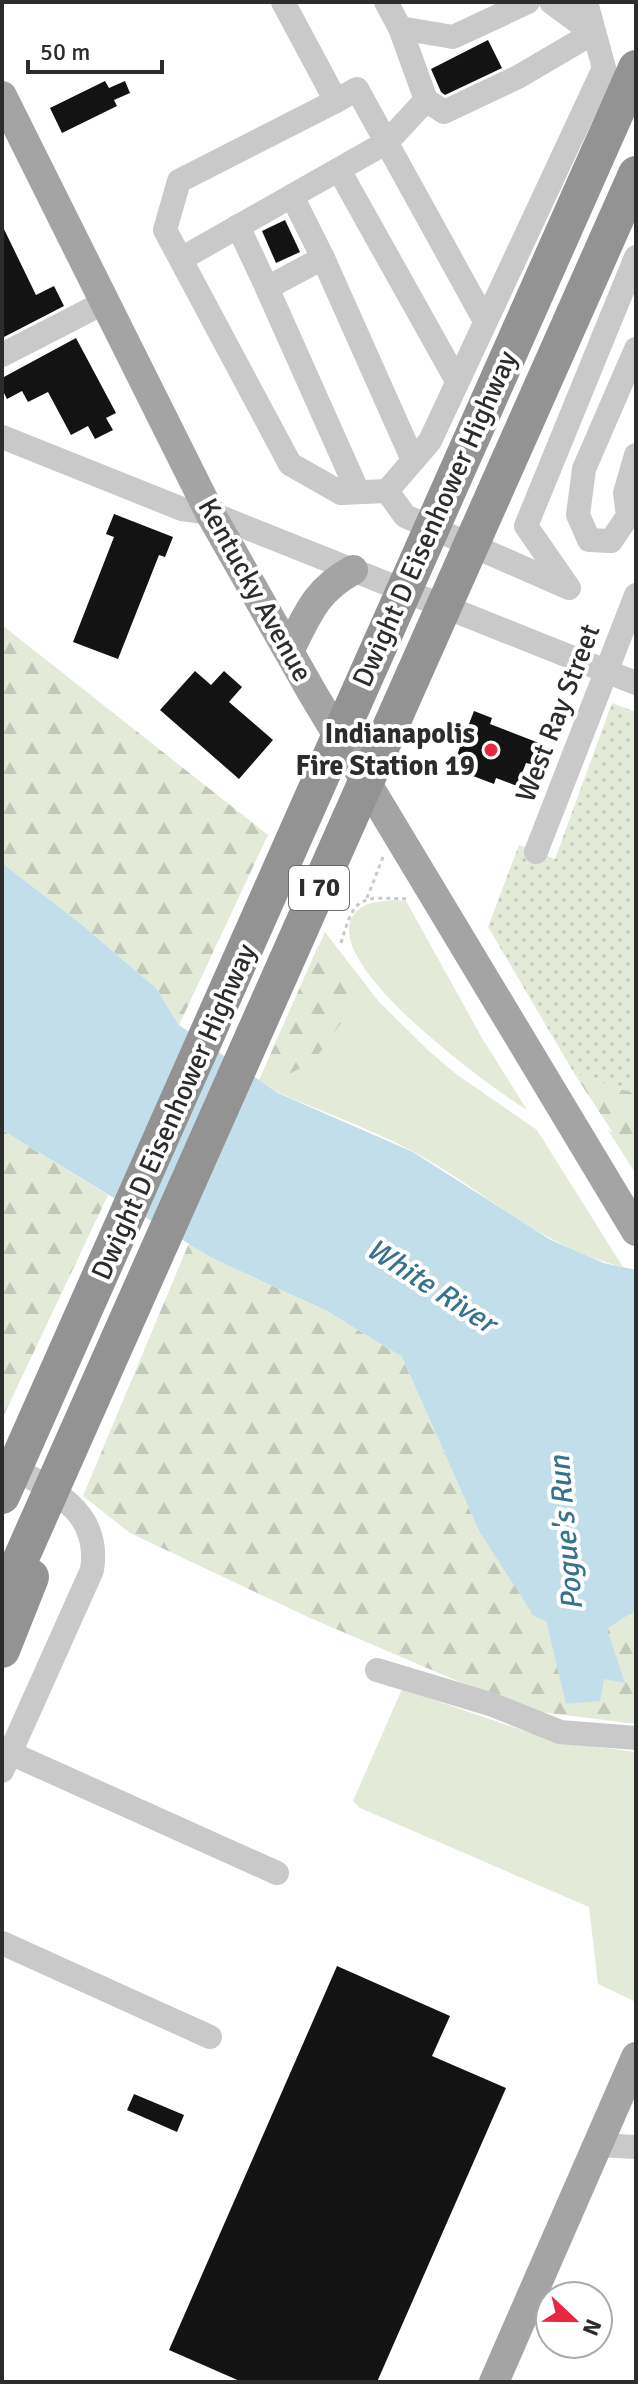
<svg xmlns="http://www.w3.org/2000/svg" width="638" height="2384" font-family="Signika,sans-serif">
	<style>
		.grass { fill: #e3ead8 }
		.forest { fill: url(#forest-firs) }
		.park { fill: url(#park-dots) }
		.water { fill: #c3deeb }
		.building { fill: #131313 }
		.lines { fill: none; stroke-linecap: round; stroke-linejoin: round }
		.path { stroke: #c9c9c9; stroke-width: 3; stroke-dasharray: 4 4; stroke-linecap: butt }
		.minor { stroke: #c9c9c9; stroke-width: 24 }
		.major { stroke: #a4a4a4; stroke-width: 30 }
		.highway-bridge { stroke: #939393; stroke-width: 36 }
		.poi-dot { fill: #e92740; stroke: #fff; stroke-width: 3 }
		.labels { text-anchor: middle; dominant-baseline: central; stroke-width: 8; stroke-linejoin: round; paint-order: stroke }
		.shield { fill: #fff; stroke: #6b6b6b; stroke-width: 2 }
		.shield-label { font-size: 26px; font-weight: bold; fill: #2c2c2c }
		.street-label { font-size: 28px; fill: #2c2c2c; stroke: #fff }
		.poi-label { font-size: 28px; font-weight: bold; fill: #2c2c2c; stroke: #fff; text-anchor: end }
		.water-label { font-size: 30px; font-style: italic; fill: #39728f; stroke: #fff }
	</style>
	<defs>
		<pattern id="forest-firs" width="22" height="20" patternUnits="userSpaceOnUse" patternTransform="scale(2)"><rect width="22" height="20" fill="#e3ead8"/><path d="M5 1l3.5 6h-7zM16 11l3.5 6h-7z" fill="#c3c9ba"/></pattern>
		<pattern id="park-dots" width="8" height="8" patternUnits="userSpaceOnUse" patternTransform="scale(2)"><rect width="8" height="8" fill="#e3ead8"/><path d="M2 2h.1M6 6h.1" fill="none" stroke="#c3c9ba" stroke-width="1.8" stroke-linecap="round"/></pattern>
	</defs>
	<rect width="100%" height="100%" fill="#fff"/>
	<g class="grass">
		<path d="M394,900l12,1 76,137 45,72c-33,-20 -234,-164 -163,-204 9,-5 21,-5 30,-6z"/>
		<path d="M325,932l54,70 50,49 27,23 81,56 86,137c-79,-18 -139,-77 -209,-115 -43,-23 -91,-40 -135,-59l-20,-13z"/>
		<path d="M608,1130l28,15v29z"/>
		<path d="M402,1689l152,52 82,11v250l-38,-18 -9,-77 -229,-99 -7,-7z"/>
	</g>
	<g class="forest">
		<path d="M2,625l266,210 -89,190 -23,-37 -75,-64 -79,-61z"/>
		<path d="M318,946l23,12 10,28 -10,37 -28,39 -22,11 -26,-6z"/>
		<path d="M574,1073l62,21v51l-23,-12z"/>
		<path d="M2,1130l106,65 -106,224z"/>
		<path d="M189,1243l25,16 113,52 75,46 77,174 67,90 21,83 15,-2 25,-73 29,-19v114l-111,-14 -215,-92 -180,-85 -47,-37z"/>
	</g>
	<path class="park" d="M612,703l24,9v382l-62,-21 -86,-146 31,-82 36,14z"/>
	<path class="water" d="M2,863l79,61 75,64 23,37 99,68 135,59 138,88 53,23 32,7v340l-29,19 18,54 -21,-4 -4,22 -34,3 -20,-83 -12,-5 -55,-85 -77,-174 -75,-46 -113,-52 -212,-129z"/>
	<g class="building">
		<path d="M488,40l14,28 -57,27 -4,-3 -10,-23z"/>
		<path d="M105,81l4,7 16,-7 5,12 -16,7 3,6 -55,27 -12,-25z"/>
		<path d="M285,220l15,32 -24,11 -14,-32z"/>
		<path d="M2,225l34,70 18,-9 10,20 -62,32z"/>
		<path d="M76,338l40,75 -10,5 7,12 -18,9 -7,-13 -17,9 -23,-43 -20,10 -6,-11 -15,8 -5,-10v-11z"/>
		<path d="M114,514l59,23 -8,20 -6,-2 -41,104 -45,-17 41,-105 -8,-3z"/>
		<path d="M195,671l16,14 13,-14 18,16 -13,15 44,38 -34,39 -79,-69z"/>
		<path d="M474,711l18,7 -2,6 49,19 -8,21 -5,-1 -9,23 -21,-8 -2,6 -42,-16z"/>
		<path d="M337,1966l113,50 -18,40 74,32 -129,294h-135l-73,-32z"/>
		<path d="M134,2094l50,21 -7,17 -50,-22z"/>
	</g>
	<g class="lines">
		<g class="path">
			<path d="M367,898l16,-41"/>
			<path d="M341,943c14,-48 18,-46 67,-44"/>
		</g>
		<g class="minor">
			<path d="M283,2l53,99 -157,80 -14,49 125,234 51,29 46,-2 43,-50 174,-373 -18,-66"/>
			<path d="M386,2l14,26 53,9 75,-35"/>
			<path d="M426,100l18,12 74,-35 75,-44 -42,-31"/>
			<path d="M336,101l21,-12 128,232"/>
			<path d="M339,170l118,211"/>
			<path d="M238,226l29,62 56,-30 -31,-62"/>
			<path d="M323,258l90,202"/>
			<path d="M181,259l206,-117 39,-42 -26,-72"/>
			<path d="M267,288l91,204"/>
			<path d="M636,349l-52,120 -6,46 11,25 22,1 17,-25 -3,-23 11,-38"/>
			<path d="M2,355l103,-53"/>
			<path d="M2,437l180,72 28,4 426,170"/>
			<path d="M387,491l18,25 164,72 -43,-62 110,-269"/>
			<path d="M536,852l100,-257"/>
			<path d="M377,1670l116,35 67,27 76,6"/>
			<path d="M10,1753l267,120"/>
			<path d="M2,1771l90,-201c10,-62 -44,-81 -88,-108"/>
			<path d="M2,1943l208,94"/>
			<path d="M597,2145l39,2"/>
		</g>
		<g class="major">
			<path d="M2,96l208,417 103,181 323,537"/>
			<path d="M289,651c19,-37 26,-60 64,-81"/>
			<path d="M494,2382l142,-325"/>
		</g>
		<g class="highway-bridge">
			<path d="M2,1496l634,-1428"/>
			<path d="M2,1601l634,-1427"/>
			<path d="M2,1650l29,-73"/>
		</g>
	</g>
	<circle class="poi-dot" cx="491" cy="750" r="8"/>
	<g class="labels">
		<rect class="shield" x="289" y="866" width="60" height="44" rx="6"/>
		<g class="shield-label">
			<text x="319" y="888">I 70</text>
		</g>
		<g class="street-label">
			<text transform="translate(435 519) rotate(-66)">Dwight D Eisenhower Highway</text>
			<text transform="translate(255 590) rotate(61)">Kentucky Avenue</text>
			<text transform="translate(558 713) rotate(-69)">West Ray Street</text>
			<text transform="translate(174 1112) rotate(-66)">Dwight D Eisenhower Highway</text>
		</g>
		<g class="poi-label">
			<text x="475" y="734">Indianapolis<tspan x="475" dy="32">Fire Station 19</tspan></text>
		</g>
		<g class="water-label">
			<text transform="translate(431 1286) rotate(33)">White River</text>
			<text transform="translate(566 1533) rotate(-95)">Pogue's Run</text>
		</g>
	</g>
	<rect width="638" height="2384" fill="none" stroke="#2c2c2c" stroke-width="8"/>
	<g transform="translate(574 2320) rotate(112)"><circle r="38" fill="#ffffff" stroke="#ababab" stroke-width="2"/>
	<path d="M0-6L14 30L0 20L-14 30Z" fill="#e92740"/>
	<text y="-12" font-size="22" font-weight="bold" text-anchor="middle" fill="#2c2c2c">N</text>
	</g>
	<path d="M28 60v12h134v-12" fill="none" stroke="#2c2c2c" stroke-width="4"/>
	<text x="40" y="60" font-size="24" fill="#2c2c2c" stroke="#ffffff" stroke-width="6" paint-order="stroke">50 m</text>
</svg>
